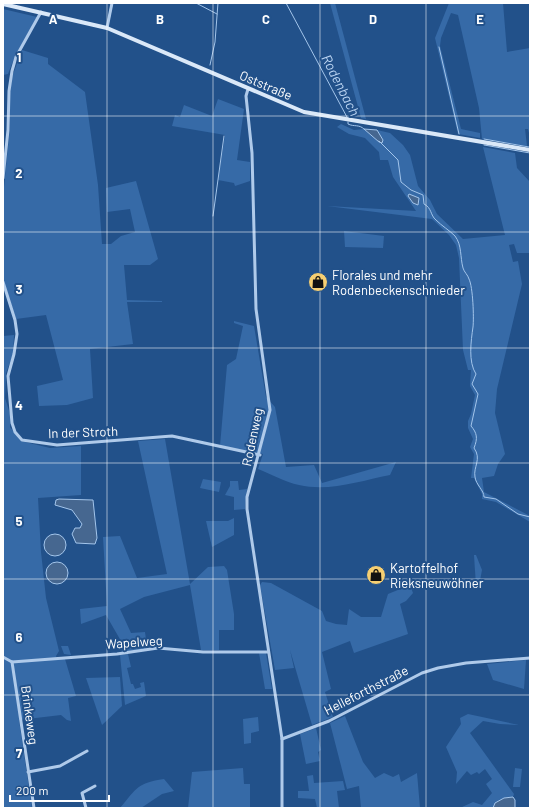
<svg xmlns="http://www.w3.org/2000/svg" width="533" height="811" font-family="Barlow,sans-serif">
	<style>
		.green { fill: #366aa7 }
		.water { fill: #466790; stroke: #a3c5eb }
		.lines { fill: none; stroke-linecap: round; stroke-linejoin: round }
		.stream { stroke: #a3c5eb; stroke-width: 1 }
		.minor { stroke: #afcaea; stroke-width: 3 }
		.secondary { stroke: #dae8f8; stroke-width: 4 }
		.grid { fill: none; stroke: #fff; stroke-width: 1; stroke-opacity: 0.55 }
		.labels { text-anchor: middle; dominant-baseline: central; stroke-width: 4; stroke-linejoin: round; paint-order: stroke }
		.street-label { font-size: 13px; fill: #fff; stroke: #22518a }
		.poi-label { font-size: 13px; fill: #fff; stroke: #22518a; text-anchor: start }
		.water-label { font-size: 14px; font-style: italic; fill: #bbd4f2; stroke: #22518a }
		.grid-label { font-size: 13px; text-anchor: middle; font-weight: bold; fill: #fff; stroke: #22518a; stroke-width: 4; stroke-linejoin: round; paint-order: stroke }
	</style>
	<rect width="100%" height="100%" fill="#22518a"/>
	<g class="green">
		<path d="M330,3h5l31,116 -5,-1z"/>
		<path d="M449,3h54l4,49 23,-4v89l-2,-8h-3l2,17 -45,-7 -3,-31 -21,-93 -7,-2 -10,25 -1,8 21,83 19,4v5l-22,-4 -23,-96z"/>
		<path d="M3,9l34,8 -22,39 -7,18 -5,1z"/>
		<path d="M22,50l26,8v6l37,28 13,93 4,59h9l10,-8 14,-4 -5,-23 -23,3 -1,-24 30,-7 22,78 -8,6h-26l3,35 35,1v1h-35l6,42 -43,5 3,49 -26,7 -28,1 -2,-20 26,-6 -17,-65 -30,4 -10,-31 -3,-1v-90l7,-70v-35l2,-15z"/>
		<path d="M218,99l26,10 -7,51 13,2v19l-15,5 -1,-3 -16,-3 7,-45 -53,-9 3,-11 5,2 4,-12 28,11z"/>
		<path d="M341,124l13,6 10,-1 13,11h6l-6,-10 13,3 13,12 7,10 8,31 12,14 7,14 26,25 42,-4 -22,-88 32,6 2,15 13,14v71h-13l-3,-9 -5,1 4,17 5,-1 4,23 -25,105 -2,24 10,41 -7,10 -4,12 -12,2 2,14 46,24v6l-34,-20 -14,-3v-5l-8,-16h-3l3,-24 -4,-7 3,-8 -5,-11v-7l3,-7 4,-19 -5,-9 1,-16h-3l-5,-20 -4,-92 -3,-13 -7,-10 -17,-16 -105,-13 89,5 -23,-34 -5,-17h-8l-1,-8 -14,-14 -16,-4 -12,-7z"/>
		<path d="M344,231l40,5 -1,12 -38,-1z"/>
		<path d="M234,321l20,5 12,71 9,10 11,60 28,-2 8,18 74,-21 -6,13c-30,6 -61,17 -91,10 -14,-3 -28,-11 -41,-16l5,-15 -43,-8 7,-81 9,-6 7,-33 -9,-3z"/>
		<path d="M14,335l-1,20 -7,18 -1,25 6,19 -1,10 11,14 29,7 31,-2v49l-43,3 3,54 5,46 13,53 -3,5 1,3h8l11,37 -8,2 3,23 -4,-1 -6,-5 -42,5 13,88h-29v-472z"/>
		<path d="M165,439l25,145 18,-17 16,-1 3,4 7,44v16h-15v20h-18l-11,-65 -46,12 -24,12 11,24 14,-1 2,15 -2,2 -23,3 -1,-11 -15,-26 -25,9 -1,-15 27,-3 -4,-69 17,-1 17,42 30,-4 -29,-133z"/>
		<path d="M203,479l18,3 -2,10 -19,-4z"/>
		<path d="M230,481h8l1,9 8,-1 -2,20 -11,1v-13l-9,-2 5,-9z"/>
		<path d="M234,518v17l-22,12 -6,-26h22z"/>
		<path d="M474,555h2l6,15 -3,16h-3z"/>
		<path d="M262,582l9,1 51,28 4,10 10,3 11,1 2,-16 12,8h20l7,-23 22,-9 3,8 -7,8 -6,3 8,30 -54,19 -4,-12 -28,11 9,37 -6,3 8,25 -21,8 -22,-75 4,18 -19,2 -15,-85z"/>
		<path d="M61,646h7l3,9 -7,-1z"/>
		<path d="M259,653h7l6,36h-7z"/>
		<path d="M128,654l3,13 -4,1 4,16h2l2,5 6,-2 -1,-4 4,-1 2,14 -21,9 -5,-50z"/>
		<path d="M526,660l-2,29 -31,-9 -6,-16z"/>
		<path d="M120,677l2,29 -20,19 -16,-47z"/>
		<path d="M468,714l51,11 -19,-1 -17,-3 -13,12 44,61 -1,3 -9,1 -9,5 -2,5h-33l13,-6 9,3 10,-12 -6,-9 6,-5 -7,-10 -6,5 -2,-2 -6,3 -4,-4 -11,13 1,-12 -11,-25 15,-23 -1,-6z"/>
		<path d="M345,716l18,46 12,16 9,-5 9,4 6,-3 2,8 16,-9 3,35h-59l-2,-22 -12,3 -17,-66z"/>
		<path d="M258,717l1,14 -8,2v10l-7,1 -1,-25z"/>
		<path d="M316,728l5,22 -3,2 2,9 -14,3 -6,-30z"/>
		<path d="M243,768l1,16h6v24h-62l4,-36z"/>
		<path d="M515,768l7,1 -2,18h-7z"/>
		<path d="M313,775l1,8 29,-2 2,9 -8,1 2,17h-22l-2,-9 -17,-1v-7h11l-2,-15z"/>
		<path d="M164,779l10,12 -12,3 -21,14h-21c17,-20 17,-25 44,-29z"/>
	</g>
	<g class="water">
		<path d="M364,129l13,1 6,10 -1,3 -3,-1z"/>
		<path d="M409,194l10,4 -1,7 -5,-2 -5,-7z"/>
		<path d="M59,499l34,1 4,38 -2,6 -19,-1 -4,-9 3,-6h5l2,-4 -10,-14 -17,-5 1,-5z"/>
		<circle cx="55" cy="545" r="11"/>
		<circle cx="57" cy="573" r="11"/>
		<path d="M513,797l2,3v8h-22l2,-5 9,-5z"/>
	</g>
	<g class="lines">
		<g class="stream">
			<path d="M196,3l21,11"/>
			<path d="M286,3l62,116"/>
			<path d="M439,47l20,87"/>
			<path d="M210,65l5,-23 3,-39"/>
			<path d="M348,122v2c6,3 11,0 16,5"/>
			<path d="M484,139l45,8"/>
			<path d="M379,141l19,19 3,22 10,8 12,5 1,9c8,4 6,11 12,16 6,6 13,10 19,16 7,9 5,21 8,32 1,4 5,7 6,11 4,8 5,39 4,48 -2,14 -5,35 3,47l-4,10 6,10 -7,32c6,7 7,12 3,22 8,11 -1,19 1,29 1,8 9,13 9,20l12,2 22,15 12,3"/>
			<path d="M484,145l46,8"/>
			<path d="M213,216l11,-80"/>
		</g>
		<g class="minor">
			<path d="M107,28l5,-25"/>
			<path d="M248,89l-2,7 6,57 4,156 14,101 -23,87v12l35,230v69"/>
			<path d="M3,178l5,-48 1,-39 3,-20 4,-14 25,-45"/>
			<path d="M3,282l12,38 2,14 -3,20 -6,22 4,47 3,9 7,8 35,5 115,-9 88,19"/>
			<path d="M3,657l9,5 105,-8 41,-6 45,4h65"/>
			<path d="M12,662l22,146"/>
			<path d="M282,739l47,-18 93,-48 16,-5 28,-5 64,-5"/>
			<path d="M28,772l32,-6 27,-15"/>
			<path d="M86,808l-4,-15 13,-7"/>
		</g>
		<path class="secondary" d="M3,4l104,24 197,84 226,38"/>
	</g>
	<path class="grid" d="M107,3v805M213,3v805M320,3v805M426,3v805M3,116h527M3,232h527M3,348h527M3,463h527M3,579h527M3,695h527"/>
	<defs>
		<symbol id="shop-disc" viewBox="-11 -11 22 22"><circle r="9.5" fill="#f6cf72" stroke="#22518a"/><path d="M-5-2.5h2.3a2.7 3.5 0 0 1 5.4 0H5L5.5 6h-11ZM-1.5-2.5h3a1.5 2.3 0 0 0-3 0Z" fill="#111"/></symbol>
	</defs>
	<g fill-rule="evenodd">
		<use href="#shop-disc" x="307" y="271" width="22" height="22"/>
		<use href="#shop-disc" x="365" y="564" width="22" height="22"/>
	</g>
	<g class="labels">
		<g class="street-label">
			<text transform="translate(266 85) rotate(23)">Oststraße</text>
			<text transform="translate(83 432) rotate(-2)">In der Stroth</text>
			<text transform="translate(252 437) rotate(-78)">Rodenweg</text>
			<text transform="translate(134 642) rotate(-4)">Wapelweg</text>
			<text transform="translate(366 690) rotate(-27)">Helleforthstraße</text>
			<text transform="translate(30 715) rotate(82)">Brinkeweg</text>
		</g>
		<g class="poi-label">
			<text x="332" y="275">Florales und mehr<tspan x="332" dy="15">Rodenbeckenschnieder</tspan></text>
			<text x="390" y="568">Kartoffelhof<tspan x="390" dy="15">Rieksneuwöhner</tspan></text>
		</g>
		<g class="water-label">
			<text transform="translate(341 85) rotate(63)">Rodenbach</text>
		</g>
	</g>
	<g class="grid-label">
		<text x="53" y="24">A</text>
		<text x="160" y="24">B</text>
		<text x="266" y="24">C</text>
		<text x="373" y="24">D</text>
		<text x="480" y="24">E</text>
		<text x="19" y="62">1</text>
		<text x="19" y="178">2</text>
		<text x="19" y="294">3</text>
		<text x="19" y="410">4</text>
		<text x="19" y="526">5</text>
		<text x="19" y="642">6</text>
		<text x="19" y="758">7</text>
	</g>
	<rect width="533" height="811" fill="none" stroke="#ffffff" stroke-width="8"/>
	<path d="M10 795v6h99v-6" fill="none" stroke="#ffffff" stroke-width="2"/>
	<text x="16" y="795" font-size="12" fill="#ffffff" stroke="#22518a" stroke-width="3" paint-order="stroke">200 m</text>
</svg>
